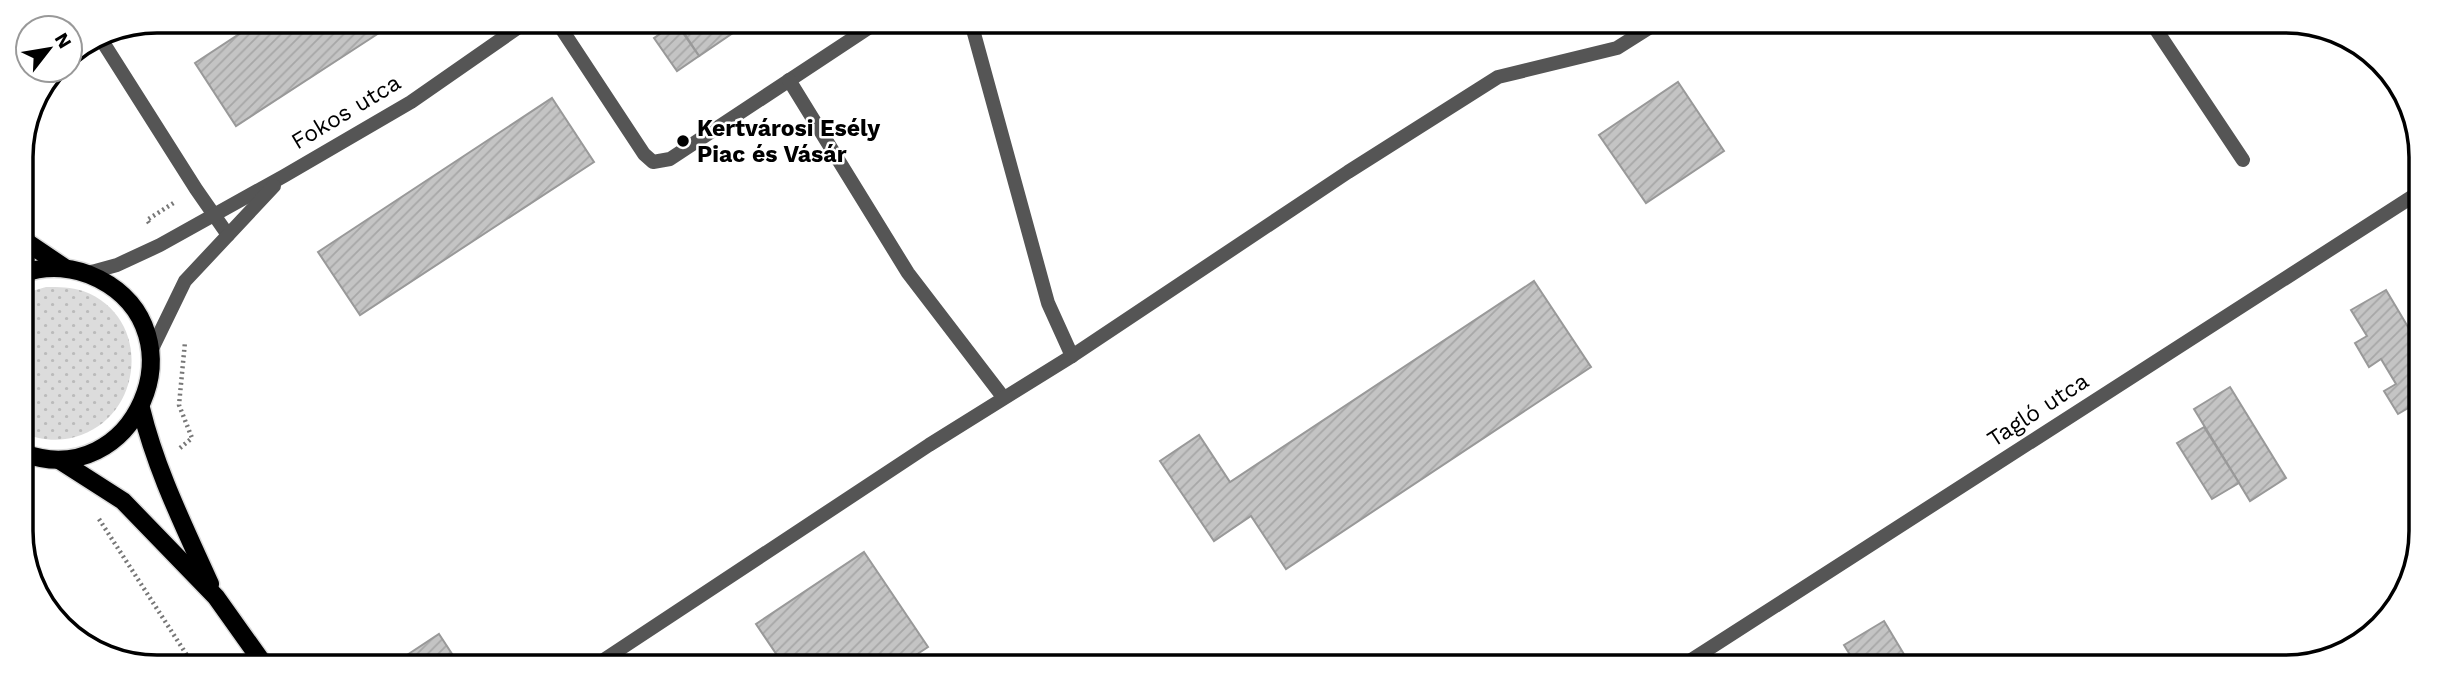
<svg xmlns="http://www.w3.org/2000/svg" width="2442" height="688" font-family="'Work Sans',sans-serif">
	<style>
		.grass { fill: url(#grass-dots) }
		.building { fill: url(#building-hatch); stroke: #999; stroke-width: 2 }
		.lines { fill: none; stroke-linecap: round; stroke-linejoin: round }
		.primary-casing { stroke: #dbdbdb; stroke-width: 21 }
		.path { stroke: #777; stroke-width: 4.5; stroke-dasharray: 2 3.5; stroke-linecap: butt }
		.service { stroke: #555; stroke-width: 14 }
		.minor { stroke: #555; stroke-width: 14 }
		.primary { stroke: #000; stroke-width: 18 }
		.poi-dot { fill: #000; stroke: #fff; stroke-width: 2.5 }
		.labels { text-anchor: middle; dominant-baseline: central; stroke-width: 5; stroke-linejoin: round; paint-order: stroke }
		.street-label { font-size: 23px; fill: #000; stroke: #fff }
		.poi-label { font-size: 23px; font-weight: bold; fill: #000; stroke: #fff; text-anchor: start }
		.rim { fill: none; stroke: #000; stroke-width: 3.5 }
	</style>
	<defs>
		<pattern id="grass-dots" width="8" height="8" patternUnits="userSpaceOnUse" patternTransform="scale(1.75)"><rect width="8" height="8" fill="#dcdcdc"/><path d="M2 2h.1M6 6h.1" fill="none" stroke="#bbb" stroke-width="1.8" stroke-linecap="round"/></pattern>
		<pattern id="building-hatch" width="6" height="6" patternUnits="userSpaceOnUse" patternTransform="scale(1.75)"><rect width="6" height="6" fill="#c4c4c4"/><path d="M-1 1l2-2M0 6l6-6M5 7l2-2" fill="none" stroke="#a7a7a7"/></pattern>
	</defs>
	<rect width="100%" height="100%" fill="#fff"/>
	<path class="grass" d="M46,287c13,0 25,0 37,4 70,25 62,127 -8,146 -17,5 -36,3 -52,-4l-1,-139z"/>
	<g class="building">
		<path d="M259,21h113l7,12 -143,93 -41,-63z"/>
		<path d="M677,22h72l-50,34z"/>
		<path d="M676,23l23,33 -22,15 -23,-33z"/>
		<path d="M1678,82l46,69 -78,52 -47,-68z"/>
		<path d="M552,98l42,64 -234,153 -42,-63z"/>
		<path d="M1534,281l57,86 -305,202 -35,-53 -37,25 -54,-80 39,-26 31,47z"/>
		<path d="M2386,290l31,52v76l-7,-11 -12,7 -14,-23 12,-7 -15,-25 -12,8 -14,-24 12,-7 -16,-26z"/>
		<path d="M2230,387l56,91 -36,23 -56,-92z"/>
		<path d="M2204,427l35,56 -27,16 -35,-56z"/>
		<path d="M864,552l64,95 -26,17h-119l-27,-40z"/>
		<path d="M1884,621l27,45h-54l-13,-21z"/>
		<path d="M439,634l19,29h-46l-5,-8z"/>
	</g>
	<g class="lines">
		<defs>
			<g id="primary">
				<path d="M22,239l43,29"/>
				<path d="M22,274c25,-10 54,-7 77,5 105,54 35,215 -76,174"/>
				<path d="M141,408c15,62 43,118 69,176"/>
				<path d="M59,460l64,41 93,96 47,66"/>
			</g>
		</defs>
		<use href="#primary" class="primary-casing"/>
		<g class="path">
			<path d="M149,223l-2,-3 28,-18"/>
			<path d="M180,448l12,-10 -13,-33 6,-63"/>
			<path d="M99,519l93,144"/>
		</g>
		<g class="service">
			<path d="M557,22l87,132 9,8 17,-3 206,-136"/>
			<path d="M2153,25l90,135"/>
			<path d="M972,26l76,277 24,53"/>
			<path d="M99,36l97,153 32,46"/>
			<path d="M789,80l119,193 95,124"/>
			<path d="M599,663l330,-218 143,-89 276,-184 150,-95 119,-29 38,-24"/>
		</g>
		<g class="minor">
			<path d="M88,273l29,-8 43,-20 124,-69 127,-74 115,-80"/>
			<path d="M151,351l34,-70 89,-95"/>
			<path d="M1682,666l736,-473"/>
		</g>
		<use href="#primary" class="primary"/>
	</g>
	<circle class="poi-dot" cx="683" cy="141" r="7"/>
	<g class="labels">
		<g class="street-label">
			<text transform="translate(346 112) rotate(-31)">Fokos utca</text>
			<text transform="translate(2038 410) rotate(-33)">Tagló utca</text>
		</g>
		<g class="poi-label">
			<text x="697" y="128">Kertvárosi Esély<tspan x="697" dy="26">Piac és Vásár</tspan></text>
		</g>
	</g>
	<path d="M0 0H2442V688H0ZM157 33H2285A124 124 0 0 1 2409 157V531A124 124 0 0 1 2285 655H157A124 124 0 0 1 33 531V157A124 124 0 0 1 157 33Z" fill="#fff" fill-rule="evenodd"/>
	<path class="rim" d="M157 33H2285A124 124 0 0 1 2409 157V531A124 124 0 0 1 2285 655H157A124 124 0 0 1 33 531V157A124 124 0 0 1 157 33Z"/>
	<g transform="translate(49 49) rotate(59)"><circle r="33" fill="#ffffff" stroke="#999999" stroke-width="2"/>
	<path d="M0-5L12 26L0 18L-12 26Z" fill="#000000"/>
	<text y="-10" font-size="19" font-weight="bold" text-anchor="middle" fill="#000000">N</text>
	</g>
</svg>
